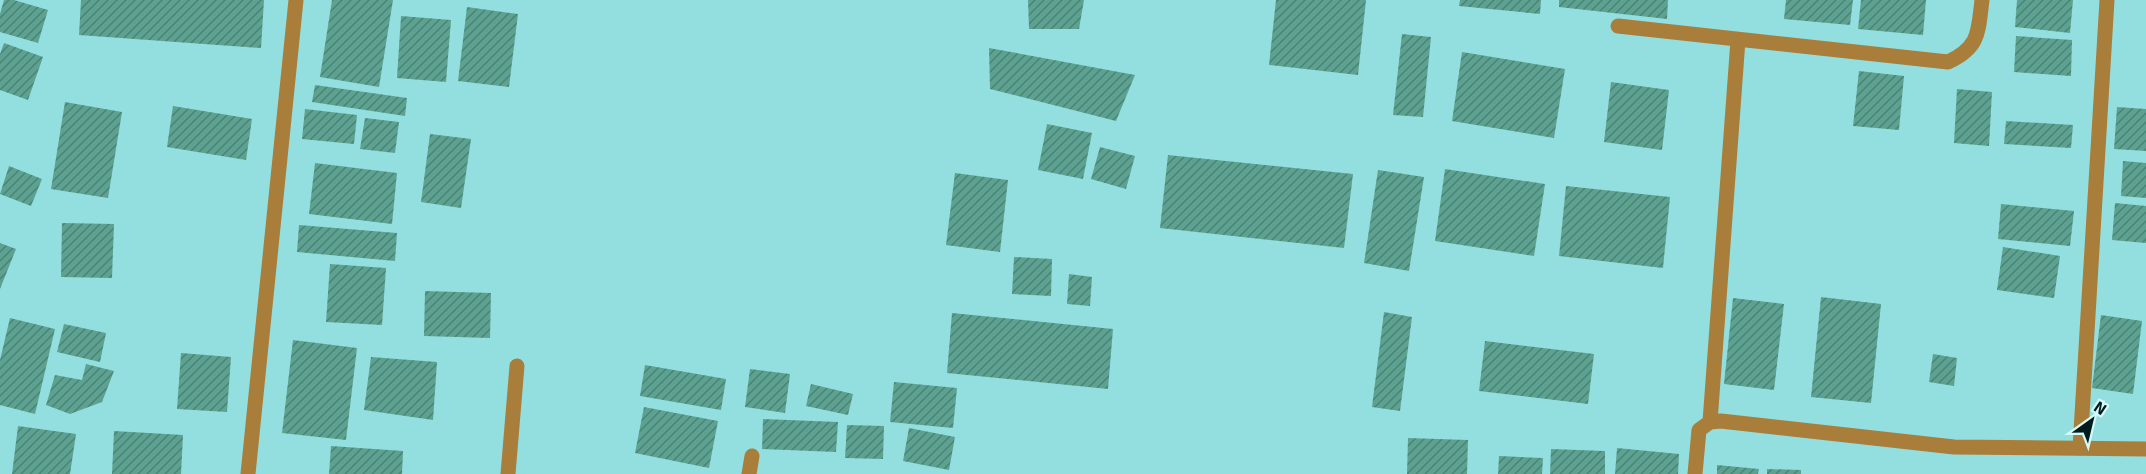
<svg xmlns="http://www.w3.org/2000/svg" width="2146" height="474" font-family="Signika,sans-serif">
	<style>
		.building { fill: url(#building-hatch) }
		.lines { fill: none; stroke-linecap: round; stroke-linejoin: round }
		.minor { stroke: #a97e3b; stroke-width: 15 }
	</style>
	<defs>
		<pattern id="building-hatch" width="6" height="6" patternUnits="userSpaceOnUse" patternTransform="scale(1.5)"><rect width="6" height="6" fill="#5da291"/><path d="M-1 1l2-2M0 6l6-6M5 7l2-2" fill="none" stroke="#4a8376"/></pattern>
	</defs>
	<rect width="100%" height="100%" fill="#93dfe0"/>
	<g class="building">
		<path d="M4,0h10l34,10 -10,33 -38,-11v-18z"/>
		<path d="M81,0h183l-3,48 -182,-13z"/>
		<path d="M332,0h61l-14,87 -59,-10z"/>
		<path d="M1028,0h56l-5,29h-50z"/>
		<path d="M1276,0h90l-8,75 -89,-10z"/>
		<path d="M1460,0h81l-1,14 -81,-8z"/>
		<path d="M1559,0h109l-1,19 -108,-12z"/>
		<path d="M1786,0h67l-3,25 -66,-6z"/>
		<path d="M1861,0h65l-3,35 -65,-6z"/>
		<path d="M2017,0h56l-3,33 -55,-6z"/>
		<path d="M467,7l51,7 -9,73 -51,-6z"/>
		<path d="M401,16l50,4 -5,62 -49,-4z"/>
		<path d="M1402,34l29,3 -8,80 -30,-2z"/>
		<path d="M2016,36l56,4 -1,36 -57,-4z"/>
		<path d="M4,43l39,14 -15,43 -28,-10v-36z"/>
		<path d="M989,48l146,27 -19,46 -126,-32z"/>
		<path d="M1462,52l103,17 -11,69 -102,-17z"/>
		<path d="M1859,71l45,5 -5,54 -46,-4z"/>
		<path d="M1611,82l58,8 -7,60 -58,-8z"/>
		<path d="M315,85l92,13 -2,18 -93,-14z"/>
		<path d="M1957,89l35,3 -3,54 -35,-3z"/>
		<path d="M65,102l57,10 -14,86 -57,-9z"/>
		<path d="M173,106l79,13 -6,41 -79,-13z"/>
		<path d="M2117,107l29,2v42l-32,-2z"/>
		<path d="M305,109l52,6 -3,29 -52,-5z"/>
		<path d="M365,118l34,4 -4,31 -35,-4z"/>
		<path d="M2006,121l67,4 -2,23 -67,-4z"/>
		<path d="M1047,124l45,9 -9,46 -45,-9z"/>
		<path d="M430,134l41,5 -10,69 -40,-6z"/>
		<path d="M1100,147l35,9 -9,33 -35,-10z"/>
		<path d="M1168,155l185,19 -9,74 -184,-20z"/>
		<path d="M2123,161l23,2v35l-25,-2z"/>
		<path d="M315,163l82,10 -5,51 -83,-10z"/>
		<path d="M9,166l33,13 -11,27 -31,-12z"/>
		<path d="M1445,169l100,15 -11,72 -99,-15z"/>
		<path d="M1378,170l46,7 -15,94 -45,-8z"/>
		<path d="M955,173l53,7 -8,72 -54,-7z"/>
		<path d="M1566,186l104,11 -7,71 -104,-12z"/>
		<path d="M2115,203l31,3v37l-34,-3z"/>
		<path d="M2001,204l73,7 -4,35 -72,-7z"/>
		<path d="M62,223l52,1 -2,54 -51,-1z"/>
		<path d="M299,225l98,8 -2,28 -98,-9z"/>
		<path d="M0,243l16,6 -16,40z"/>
		<path d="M2003,247l57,9 -6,42 -57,-8z"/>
		<path d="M1014,257l38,2 -1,37 -39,-2z"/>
		<path d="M330,264l56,4 -4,57 -56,-3z"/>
		<path d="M1069,274l23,3 -2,29 -23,-2z"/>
		<path d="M425,291l66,2 -1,45 -66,-2z"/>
		<path d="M1821,297l60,7 -10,99 -60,-6z"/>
		<path d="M1733,298l51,6 -10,86 -50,-6z"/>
		<path d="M1384,312l28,5 -12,94 -28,-4z"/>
		<path d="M952,313l161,16 -5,60 -161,-16z"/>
		<path d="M2101,315l41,6 -9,73 -41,-6z"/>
		<path d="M10,318l45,11 -20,85 -35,-9v-45z"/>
		<path d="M64,324l42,9 -6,29 -43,-10z"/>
		<path d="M293,340l64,8 -11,92 -64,-7z"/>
		<path d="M1485,341l109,13 -6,50 -109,-13z"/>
		<path d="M181,353l50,4 -4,55 -50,-3z"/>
		<path d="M1933,354l24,4 -3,28 -25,-4z"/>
		<path d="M371,357l66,5 -4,58 -69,-10z"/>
		<path d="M86,364l28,7 -12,31 -32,12 -24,-9 9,-30 27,5z"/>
		<path d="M645,365l81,14 -5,31 -81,-14z"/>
		<path d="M750,369l40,5 -5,39 -40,-6z"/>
		<path d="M894,382l63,6 -4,40 -63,-6z"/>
		<path d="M811,384l42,10 -5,21 -42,-9z"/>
		<path d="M644,407l74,14 -9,47 -74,-15z"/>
		<path d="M763,419l75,3 -2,30 -74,-3z"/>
		<path d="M847,425l37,1 -1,33 -38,-1z"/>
		<path d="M18,426l58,8 -6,40h-58z"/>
		<path d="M909,428l46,9 -6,33 -46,-9z"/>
		<path d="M114,431l69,4 -2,39h-69z"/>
		<path d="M1408,438l60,2 -1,34h-60z"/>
		<path d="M331,446l72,5 -1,23h-73z"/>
		<path d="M1617,448l62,6 -1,20h-63z"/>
		<path d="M1551,449l54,2v23h-55z"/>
		<path d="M1499,456l44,2 -1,16h-44z"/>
		<path d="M1717,465l42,4 -1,5h-41z"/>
		<path d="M1767,469l34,1v4h-34z"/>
	</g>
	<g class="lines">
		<g class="minor">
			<path d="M1618,26l330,36c32,-15 30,-30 34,-62"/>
			<path d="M1710,422l28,-382"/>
			<path d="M2080,448l27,-448"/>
			<path d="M248,474l48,-474"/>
			<path d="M508,474l9,-108"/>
			<path d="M749,474l3,-18"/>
			<path d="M1695,474l4,-44 11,-8 11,-1 233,26 192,2"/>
		</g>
	</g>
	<g transform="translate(2092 420) rotate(34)" stroke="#d4f9f9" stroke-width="4.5" paint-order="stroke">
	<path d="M0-4.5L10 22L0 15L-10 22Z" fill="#001b1c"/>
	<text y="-9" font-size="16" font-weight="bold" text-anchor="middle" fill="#001b1c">N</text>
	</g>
</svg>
